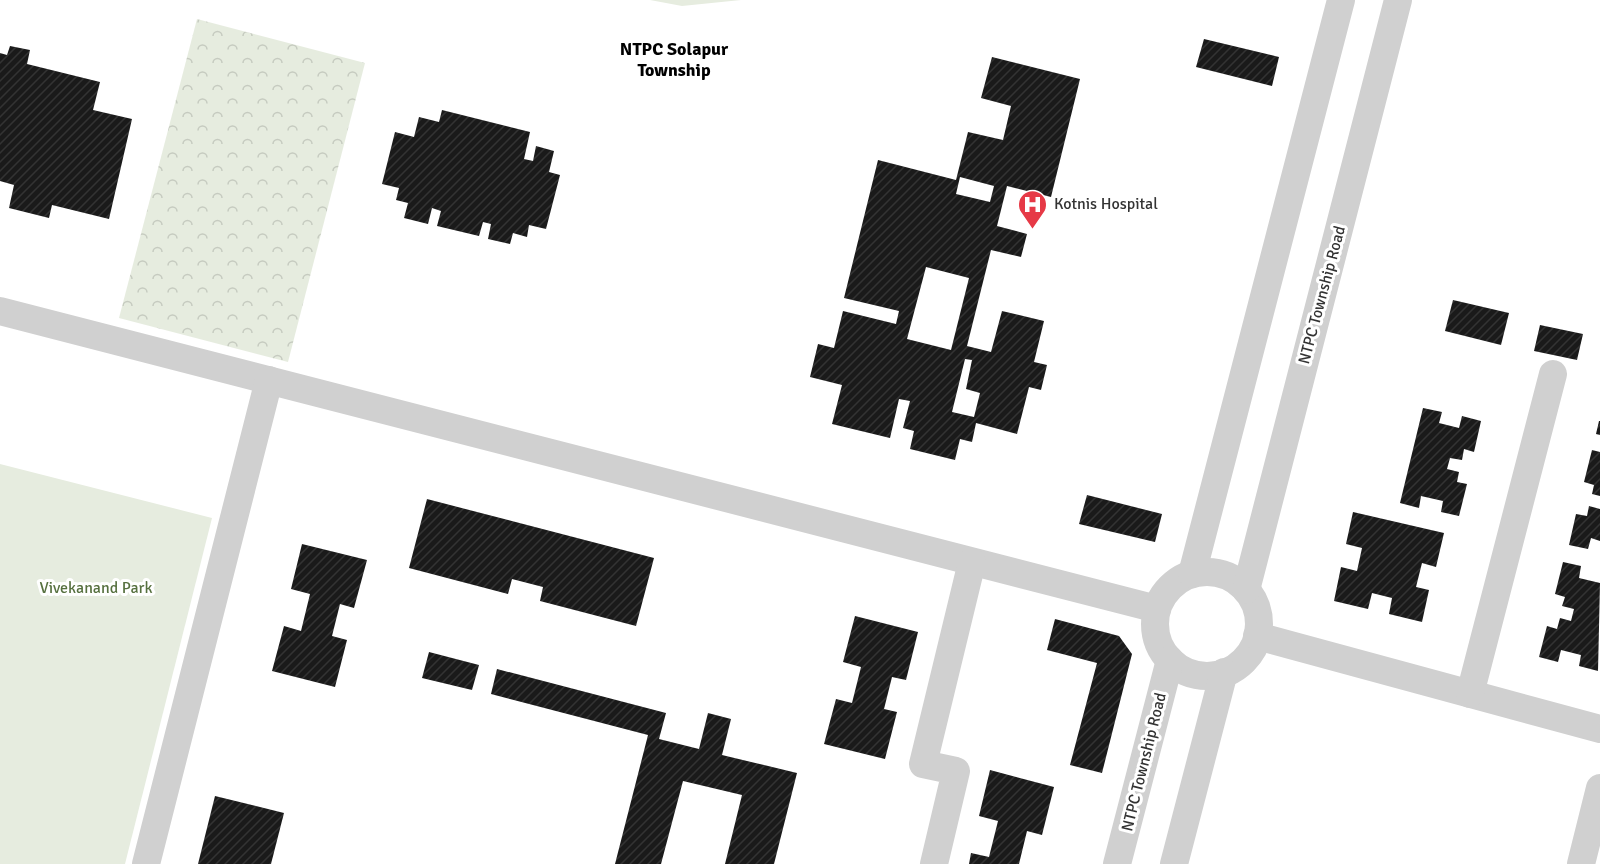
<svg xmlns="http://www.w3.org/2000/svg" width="1600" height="864" font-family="Signika,sans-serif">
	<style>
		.forest { fill: url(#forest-crowns) }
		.park { fill: #e6ecdf }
		.building { fill: url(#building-hatch); fill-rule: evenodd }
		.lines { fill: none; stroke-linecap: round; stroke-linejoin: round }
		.minor { stroke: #d0d0d0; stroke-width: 28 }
		.labels { text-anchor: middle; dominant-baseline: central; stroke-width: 6; stroke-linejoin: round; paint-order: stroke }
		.poi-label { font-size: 16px; fill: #333; stroke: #fff; text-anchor: start }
		.street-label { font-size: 16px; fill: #333; stroke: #fff }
		.park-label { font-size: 16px; fill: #56703f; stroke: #fff }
		.neighbourhood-label { font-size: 18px; font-weight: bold; fill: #000; stroke: #fff }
	</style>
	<defs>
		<pattern id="forest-crowns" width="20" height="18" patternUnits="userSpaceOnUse" patternTransform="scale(1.5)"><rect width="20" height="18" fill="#e6ecdf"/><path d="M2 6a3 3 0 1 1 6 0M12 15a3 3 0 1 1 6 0" fill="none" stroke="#c6cbc0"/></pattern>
		<pattern id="building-hatch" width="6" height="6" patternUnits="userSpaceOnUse" patternTransform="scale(1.5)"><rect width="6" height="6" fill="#1a1a1a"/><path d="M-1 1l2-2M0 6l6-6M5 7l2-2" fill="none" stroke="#333"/></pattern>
	</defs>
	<rect width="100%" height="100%" fill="#fff"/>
	<path class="forest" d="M197,19l168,44 -77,299 -169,-44z"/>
	<g class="park">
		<path d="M650,0h91l-59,6z"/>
		<path d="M0,464l212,54 -87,346h-125z"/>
	</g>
	<g class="building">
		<path d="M1204,39l75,18 -7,29 -76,-19z"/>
		<path d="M10,46l20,4 -3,14 73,18 -7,28 39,9 -23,100 -57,-14 -3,13 -40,-10 5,-23 -14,-4v-128l7,2z"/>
		<path d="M992,57l88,22 -29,118 -44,-11 -10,40 30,8 -6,23 -30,-7 -24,96 24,6 11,-41 42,10 -10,41 13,3 -6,25 -12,-3 -12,47 -41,-11 -4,19 -12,-3 -5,21 -45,-11 4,-18 -11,-3 7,-27 -11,-2 -9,39 -58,-14 10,-39 -32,-8 8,-33 16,4 9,-37 53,13 3,-13 -55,-13 34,-138 78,20 12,-48 35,8 8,-34 -30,-8zM960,177l34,9 -4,16 -34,-8zM926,267l43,11 -18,72 -44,-11zM965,359l7,1 -6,29 14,4 -6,24 -22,-5z"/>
		<path d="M442,110l88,22 -6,27 9,2 3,-15 18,5 -5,21 11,3 -14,54 -17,-4 -2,12 -14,-4 -3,11 -22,-5 3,-15 -8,-2 -4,14 -42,-10 4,-15 -9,-3 -4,16 -24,-6 4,-15 -12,-3 3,-12 -17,-4 13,-52 19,5 5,-20 20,5z"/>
		<path d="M1453,300l56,13 -8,32 -56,-14z"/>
		<path d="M1540,325l43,9 -6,26 -43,-9z"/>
		<path d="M1423,408l19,4 -3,11 20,5 3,-12 19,5 -7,31 -10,-3 -2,11 -12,-2 -3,11 12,3 -2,10 10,2 -8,32 -18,-4 2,-11 -22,-5 -2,12 -19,-5z"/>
		<path d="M1599,421h1v14l-4,-1z"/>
		<path d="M1592,450l8,2v44l-8,-2 2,-9 -10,-3z"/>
		<path d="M1087,495l75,19 -7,28 -76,-18z"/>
		<path d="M427,499l227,59 -18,68 -96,-25 3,-14 -31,-8 -4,15 -99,-26z"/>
		<path d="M1589,506l11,3v32l-9,-3 -3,11 -19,-4 7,-31 11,2z"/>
		<path d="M1353,512l91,21 -8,34 -14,-4 -6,24 13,3 -7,32 -33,-8 3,-16 -20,-5 -4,16 -34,-8 7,-34 16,4 5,-23 -16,-4z"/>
		<path d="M302,544l65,16 -13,48 -14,-4 -8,32 15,4 -12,47 -63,-16 12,-45 17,5 9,-37 -19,-5z"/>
		<path d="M1563,562l18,4 -2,12 21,5 -2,88 -19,-5 2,-11 -20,-5 -3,12 -19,-5 8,-31 10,3 3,-11 11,3 3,-12 -12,-3 3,-9 -10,-3z"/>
		<path d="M855,616l63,16 -12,48 -14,-3 -8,32 13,3 -12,47 -61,-15 12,-45 16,4 9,-36 -18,-5z"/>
		<path d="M1055,619l64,17 13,18 -30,119 -32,-8 27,-102 -50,-13z"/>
		<path d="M429,652l50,13 -7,25 -50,-12z"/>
		<path d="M497,669l169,44 -7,26 40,10 9,-36 23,6 -9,36 75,18 -23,91h-49l17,-69 -59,-14 -22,83h-46l33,-129 -157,-41z"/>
		<path d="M990,770l64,17 -12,48 -15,-4 -8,33h-50l2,-11 18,4 9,-36 -19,-5z"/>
		<path d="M215,796l69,17 -13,51h-73z"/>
	</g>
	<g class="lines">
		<g class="minor">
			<path d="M0,311l1157,298"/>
			<circle cx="1207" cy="624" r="52"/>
			<path d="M1192,574l149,-574"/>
			<path d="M1246,590l152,-590"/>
			<path d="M1257,636l343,93"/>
			<path d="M1470,694l83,-320"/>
			<path d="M146,864l123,-484"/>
			<path d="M934,864l22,-93 -33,-7 49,-202"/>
			<path d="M1117,864l53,-204"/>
			<path d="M1174,864l50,-192"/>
			<path d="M1581,864l19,-76"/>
		</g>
	</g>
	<defs>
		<symbol id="hospital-pin" viewBox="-11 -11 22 30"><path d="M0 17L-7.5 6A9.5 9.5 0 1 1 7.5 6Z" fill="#e63946" stroke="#fff"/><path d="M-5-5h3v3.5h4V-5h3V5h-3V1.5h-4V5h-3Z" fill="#fff"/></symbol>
	</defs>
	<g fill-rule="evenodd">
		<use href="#hospital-pin" x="1016" y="188" width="33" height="45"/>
	</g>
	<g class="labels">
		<g class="poi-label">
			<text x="1054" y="204">Kotnis Hospital</text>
		</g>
		<g class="street-label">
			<text transform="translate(1322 295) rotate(-75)">NTPC Township Road</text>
			<text transform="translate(1144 762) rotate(-76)">NTPC Township Road</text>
		</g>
		<g class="park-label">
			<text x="96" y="588">Vivekanand Park</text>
		</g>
		<g class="neighbourhood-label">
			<text x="674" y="49">NTPC Solapur<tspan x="674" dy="21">Township</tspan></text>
		</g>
	</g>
</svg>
